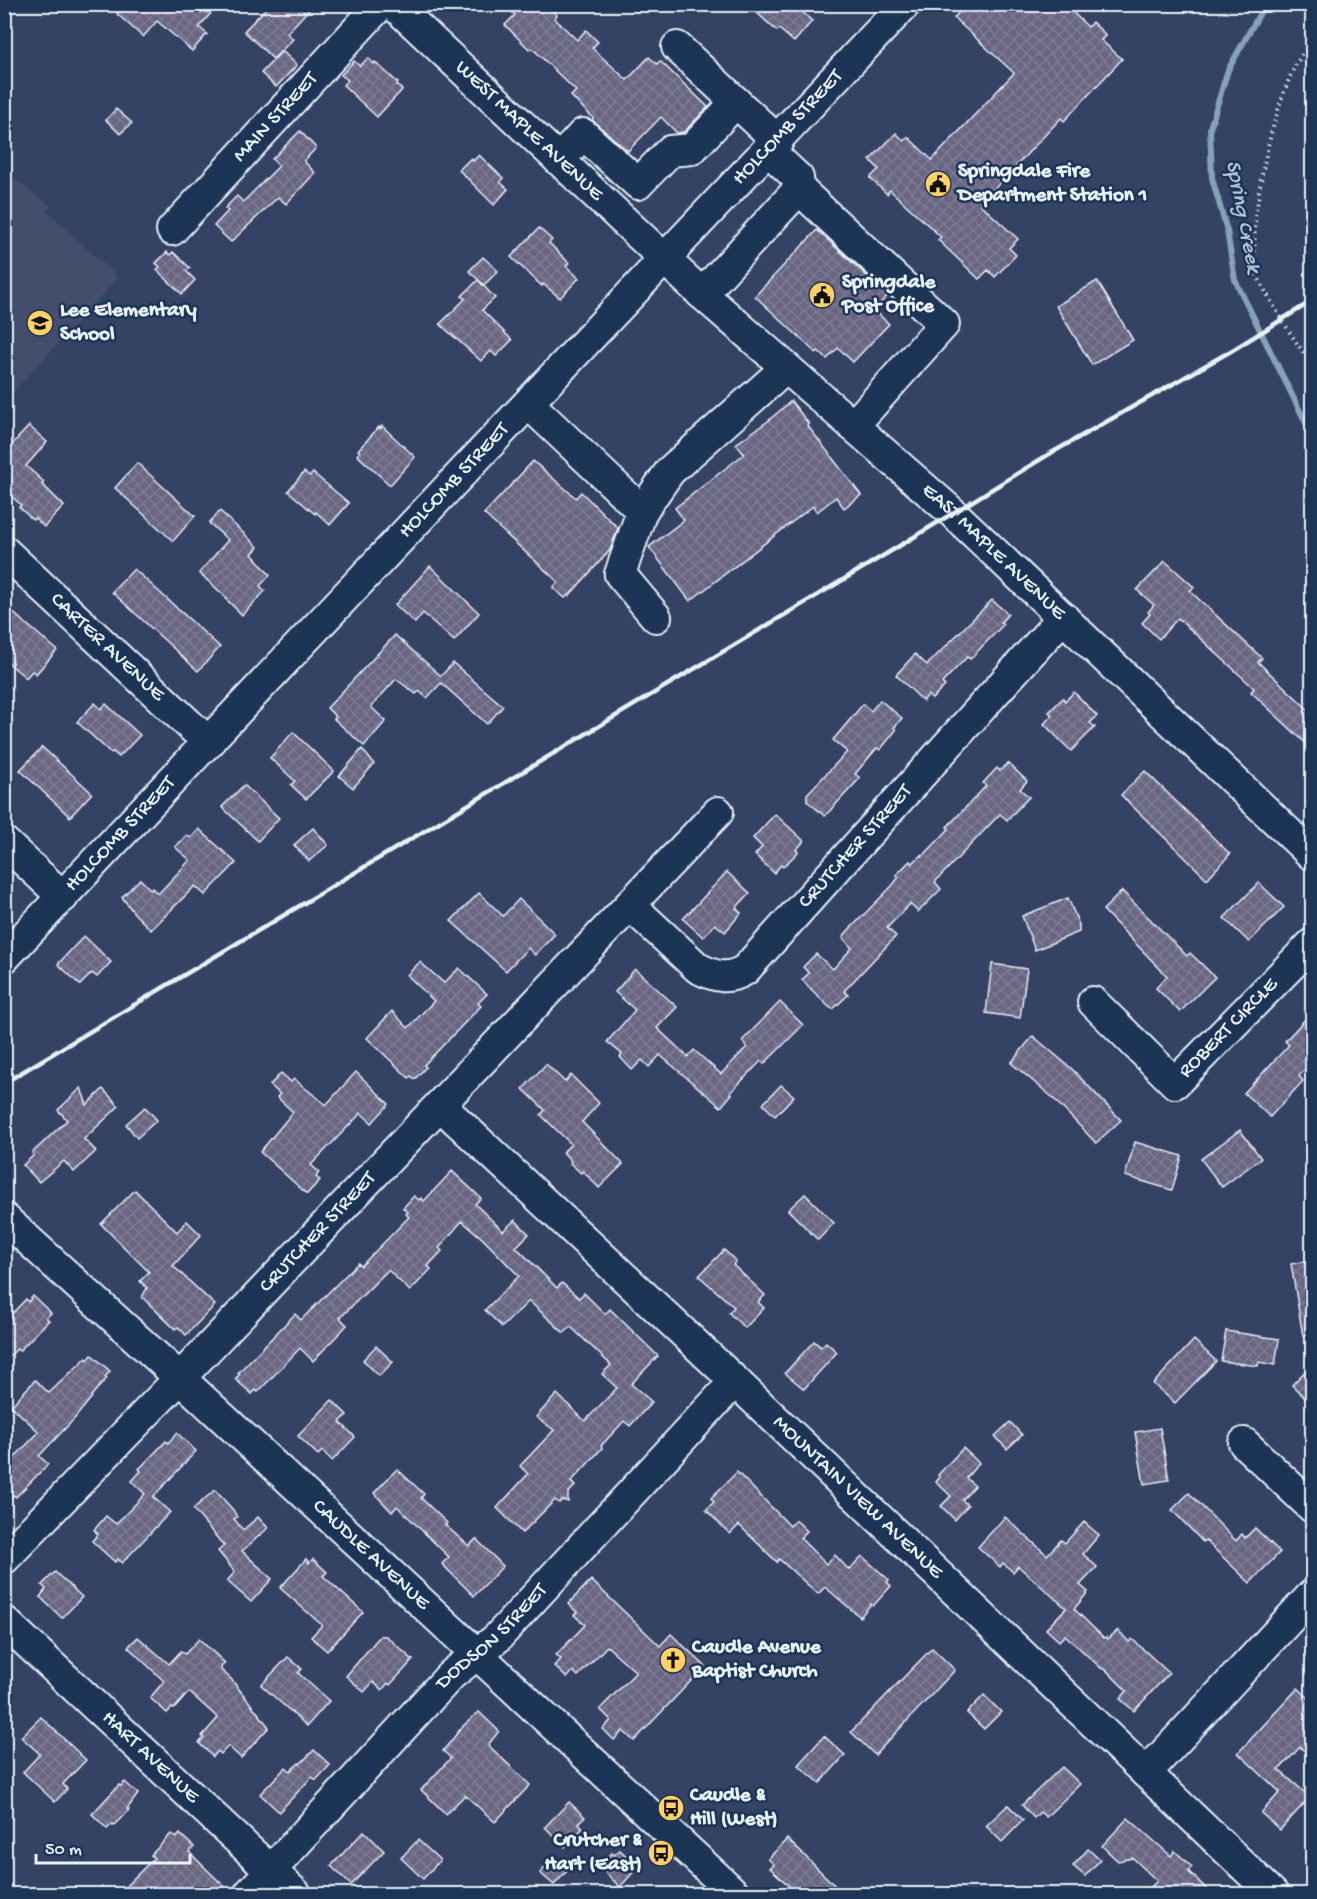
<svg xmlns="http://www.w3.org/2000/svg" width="1317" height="1899" font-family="'Gochi Hand',sans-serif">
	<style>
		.built { fill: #444d6d }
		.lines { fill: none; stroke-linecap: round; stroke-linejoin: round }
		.stream { stroke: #86a2b7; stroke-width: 6 }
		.building { fill: url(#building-cross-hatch); stroke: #e8f1f8; stroke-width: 1.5 }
		.minor-casing { stroke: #e8f1f8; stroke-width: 34 }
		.path { stroke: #e8f1f8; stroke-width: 4; stroke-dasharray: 1.5 4.5; stroke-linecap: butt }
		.minor { stroke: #1d3557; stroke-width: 30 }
		.rail { stroke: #e8f1f8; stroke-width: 4.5 }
		.labels { text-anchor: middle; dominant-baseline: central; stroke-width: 5; stroke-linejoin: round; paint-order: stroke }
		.street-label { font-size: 21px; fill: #e8f1f8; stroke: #1d3557 }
		.poi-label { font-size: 21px; font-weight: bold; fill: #e8f1f8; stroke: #1d3557; text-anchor: start }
		.water-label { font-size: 22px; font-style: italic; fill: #afc3d2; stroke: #1d3557 }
	</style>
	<defs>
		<pattern id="building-cross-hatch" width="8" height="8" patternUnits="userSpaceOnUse" patternTransform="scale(1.5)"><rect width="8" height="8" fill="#696582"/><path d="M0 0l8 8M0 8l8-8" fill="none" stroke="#7e7c94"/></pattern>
	</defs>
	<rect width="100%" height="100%" fill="#344364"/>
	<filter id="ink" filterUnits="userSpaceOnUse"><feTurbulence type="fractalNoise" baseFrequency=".0167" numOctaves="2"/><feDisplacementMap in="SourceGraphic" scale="12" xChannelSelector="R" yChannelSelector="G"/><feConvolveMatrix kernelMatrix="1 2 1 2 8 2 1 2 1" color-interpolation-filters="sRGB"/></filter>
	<g filter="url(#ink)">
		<path class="built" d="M4,172l47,34 -4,5 71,67 -113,123z"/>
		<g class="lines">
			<path class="stream" d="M1265,4l-37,66 -18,58 2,50 15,53 8,49 71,143 6,7"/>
		</g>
		<g class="building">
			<path d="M125,4h94l-20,23 8,7 -15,17 -35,-30 -14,16 -26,-23z"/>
			<path d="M270,4h44l-27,29 6,6 -20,20 -29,-28z"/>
			<path d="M503,4h59l-8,8 3,3 -3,3 23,22 9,-10 12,12 -6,6 35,32 22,-23 8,7 3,-3 48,46 -24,25 -7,1 -16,-16 -33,34 -36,-31 1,-2 -22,-22 5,-5 -44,-43 -2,2 -25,-25 10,-10z"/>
			<path d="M747,4h47l18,17 -18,21 -15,-13 -2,2z"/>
			<path d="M966,4h98l24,23 4,-5 14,13 -5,5 21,19 -58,62 -3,-3 -81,86 38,35 -9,9 7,7 -21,22 -7,-7 -9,9 -41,-39 3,-3 -51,-47 -3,4 -17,-16 9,-9 -9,-9 26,-27 8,8 4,-4 24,23 82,-87 -60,-55z"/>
			<path d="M282,51l15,14 -21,22 -15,-14z"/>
			<path d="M368,58l6,6 1,-2 23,21 -1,2 5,5 -25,27 -34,-32 5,-5 -7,-5 13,-14 6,5z"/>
			<path d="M116,109l16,14 -12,11 -14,-14z"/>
			<path d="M300,131l16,17 -12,13 11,12 -29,31 -8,-7 -47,45 -17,-16 14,-15 -3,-3 12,-12 6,6 36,-36 -7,-7z"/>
			<path d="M479,155l24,23 -3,4 8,7 -14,16 -35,-35 12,-12 2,3z"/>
			<path d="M539,228l13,12 -3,3 20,20 -3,3 13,12 -19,20 -17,-14 -1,2 -31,-29z"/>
			<path d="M817,230l71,65 -14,15 15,14 -36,38 -15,-14 -11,11 -9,-8 -2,2 -61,-57z"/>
			<path d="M167,252l3,3 3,-3 17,16 -4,3 9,9 -13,14 -25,-24 3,-3 -4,-4z"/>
			<path d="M483,257l15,14 -14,14 -15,-14z"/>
			<path d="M478,280l17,18 -13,12 30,30 -16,16 -5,-5 -10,10 -41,-37 25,-25 -3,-3z"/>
			<path d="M1097,281l36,59 -41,25 -36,-59z"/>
			<path d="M791,401l18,23 -2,1 54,70 -17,13 -8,-11 -19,15 -4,-6 -123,95 -41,-54 35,-27 -9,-12 69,-54 -8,-10 32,-23z"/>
			<path d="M29,426l18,16 -21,24 18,16 -2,2 22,22 -20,21 -9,-9 -2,2 -14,-13 2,-2 -17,-16v-36z"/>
			<path d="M382,426l33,31 -25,28 -33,-30 3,-3 -2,-2 21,-23 1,2z"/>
			<path d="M533,461l43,37 5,-6 37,36 -8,22 -41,46 -1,-1 -3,3 -12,-10 5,-6 -74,-68z"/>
			<path d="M137,463l58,53 -22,25 -58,-53z"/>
			<path d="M304,472l6,4 3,-3 36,30 -19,22 -14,-13 -1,2 -27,-23z"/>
			<path d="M220,511l38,36 -6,7 18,21 -10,11 5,5 -23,24 -16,-16 1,-1 -28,-25 29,-33 -19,-17z"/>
			<path d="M1165,561l29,26 -4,4 72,67 -4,4 54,51v36l-61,-57 3,-4 -76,-70 -19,21 -17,-16 8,-9 -2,-2 6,-7 -17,-15z"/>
			<path d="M430,566l49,47 -25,28 -31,-28 -8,10 -20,-18z"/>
			<path d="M134,569l86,78 -22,24 -86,-79z"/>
			<path d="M992,600l16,14 -7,8 2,3 -33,34 -3,-2 -25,26 3,3 -13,13 -4,-4 -5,6 -27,-26 19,-21 12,11z"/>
			<path d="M4,605l53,45 -21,24 -4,-3 -6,7 -22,-19z"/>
			<path d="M395,635l46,41 12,-13 50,43 -16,18 -46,-41 -14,15 -8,-7 -3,3 -20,-15 -25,28 15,14 -22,25 -30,-27 2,-2 -9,-9z"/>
			<path d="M1074,692l23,24 -7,7 5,4 -24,24 -27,-27 8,-9 -3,-3 14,-14 2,3z"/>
			<path d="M880,700l22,18 -8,10 2,2 -16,20 -3,-2 -22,26 5,4 -35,38 -18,-15v-7l40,-42 -14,-12 30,-36 8,7z"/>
			<path d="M95,703l6,6 5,-5 34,31 -21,22 -6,-5 -2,1 -34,-31z"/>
			<path d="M293,732l41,39 -28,28 -15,-14 4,-4 -25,-23z"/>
			<path d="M42,747l50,46 -22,24 -50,-47z"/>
			<path d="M362,749l12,15 -21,24 -14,-12z"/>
			<path d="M1008,763l19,18 -7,8 9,8 -22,23 -7,-6 -65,68 6,7 -23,23 -8,-8 -23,24 9,8 -52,55 4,4 -15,14 -4,-2 -27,-27 7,-7 -6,-6 13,-13 17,15 19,-21 -9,-10 3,-5 46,-47 7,-9 -3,-2 14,-14 2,3 10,-10 1,2 26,-27 -2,-2 39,-41 -3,-3 14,-15 3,3z"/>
			<path d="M1145,771l85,83 -23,25 -86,-84z"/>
			<path d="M244,785l35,33 -21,23 -36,-34z"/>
			<path d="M775,814l29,27 -8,9 2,2 -15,15 -2,-2 -7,8 -19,-18 7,-8 -9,-9z"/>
			<path d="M313,828l15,17 -19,16 -15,-16z"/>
			<path d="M199,829l37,34 -31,32 -10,-9 -44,44 -17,-17 -12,-16 18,-18 11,11 1,-2 6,6 32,-34 -15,-13 12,-12 4,3z"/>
			<path d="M727,872l23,21 -14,15 5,5 -16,19 -10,-8 -12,13 -20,-18z"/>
			<path d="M1259,883l25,24 -35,35 -25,-24z"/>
			<path d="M1122,891l65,65 3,-3 25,24 -35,35 -24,-24 11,-12 -64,-66z"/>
			<path d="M479,893l24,23 16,-17 36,35 -20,21 -7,-7 -22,23 -55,-50z"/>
			<path d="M1068,898l11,27v7l-44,18 -13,-34z"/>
			<path d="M84,936l27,26 -14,15 -5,-4 -12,12 -22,-21z"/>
			<path d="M420,962l24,21 15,-15 28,26 -9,9 3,3 -57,59 2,2 -11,12 -4,-3 -2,2 -42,-40 25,-27 16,17 26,-27 -27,-26z"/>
			<path d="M992,964l35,5 -7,49 -34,-5z"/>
			<path d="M635,969l42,38 -20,21 31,29 6,-7 27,24 26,-27 -5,-6 38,-39 23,23 -39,39 -3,-3 -31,32 2,1 -11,13 -61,-52 -11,12 -7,-7 -10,10 -12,-13 2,-3 -15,-12 28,-32 -20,-18z"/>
			<path d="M1312,1012v50l-13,14 4,5 -33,36 -26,-24 45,-48 -4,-4z"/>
			<path d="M1033,1036l39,33 49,51 -25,23 -45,-47 -40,-33z"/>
			<path d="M546,1064l19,18 6,-7 28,28 -17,19 41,42 -24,24 -16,-17 -2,2 -11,-10 1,-2 -8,-9 8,-8 -30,-29 4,-5 -22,-21z"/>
			<path d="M356,1072l33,32 -17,19 -11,-10 -50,52 8,7 -3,5 4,3 -13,14 -47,-42 33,-40 -16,-15 3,-3 -10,-9 11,-12 10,9 3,-3 32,26z"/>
			<path d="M781,1085l13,11 -19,20 -12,-12z"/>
			<path d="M81,1088l6,17 16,-16 16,17 -35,33 12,12 -22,21 -10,-11 -25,21 -16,-17 11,-10 -2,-2 35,-33 -9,-10z"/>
			<path d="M145,1107l12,13 -20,18 -11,-14z"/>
			<path d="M1240,1130l21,28 -39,29 -21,-28z"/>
			<path d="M1135,1142l47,14 -10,34 -47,-14z"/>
			<path d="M452,1171l29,27 -6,6 28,27 12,-11 14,14 -13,13 41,41 5,-5 17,15 5,-5 21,21 5,-5 48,47 -27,28 21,18 -22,24 -6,-5 -23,25 1,2 -31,34 4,4 -7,7v9l-6,-2 -3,3 -4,-3 -33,33 -25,-25 31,-34 -8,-8 34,-36 -18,-13 21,-23 28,27 32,-33 -15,-14 9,-9 -40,-38 -7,6 -35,-32 -27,26 -17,-17 34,-34 -36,-37 -21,-18 -23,27 3,3 -14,15 3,3 -21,22 -22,-21 -48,48 7,7 -34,36 -13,-13 -42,44 -2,-2 -4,4 -17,-15 5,-5 -2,-1 57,-59 6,6 57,-57 3,3 48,-49 -3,-3 2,-2 -5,-4 11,-12 5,4 2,-2 3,3z"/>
			<path d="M135,1190l42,42 10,-11 14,14 -28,31 42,39 -29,30 -8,-8 -3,2 -33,-32 5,-9 -7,-7 9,-9 -48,-48z"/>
			<path d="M805,1194l29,29 -16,17 -30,-30z"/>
			<path d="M724,1250l12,11 -3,4 32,30 -7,7 6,6 -19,20 -16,-15 5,-6 -35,-31z"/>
			<path d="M1312,1260v75l-9,1 -12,-72z"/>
			<path d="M33,1296l18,17 -5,5 3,2 -30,31 -2,-2 -13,12v-39l22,-23 2,3z"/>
			<path d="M1226,1331l53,8 -4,26 -16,-3 -1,4 -37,-5z"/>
			<path d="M1194,1340l22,21 -41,42 -22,-19z"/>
			<path d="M814,1341l7,6 5,-5 11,10 -33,37 -19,-16z"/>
			<path d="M376,1346l17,16 -14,14 -16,-16z"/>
			<path d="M92,1355l18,16 -5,6 2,1 -16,18 1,1 -17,21 -36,38 9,8 -32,33 -2,-2 -10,10v-37l35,-36 -28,-26 24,-26 14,13 37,-35 2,2z"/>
			<path d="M1312,1364v41l-20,-20z"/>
			<path d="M332,1400l15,15 -7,7 15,15 -23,24 -10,-10 -4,4 -20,-19z"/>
			<path d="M1010,1422l12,13 -15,14 -12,-13z"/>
			<path d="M1160,1428l9,52 -25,4 -9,-52z"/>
			<path d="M177,1433l19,18 -43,46 17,15 -48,51 -4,-4 -3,3 -23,-21 6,-7 -4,-4 12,-14 10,8 29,-30 -13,-13 9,-10 -2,-2 27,-28 2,2z"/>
			<path d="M963,1448l16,15 -13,15 9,8 -13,14 6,5 -13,15 -14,-14 10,-10 -15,-14 4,-5 -2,-2z"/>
			<path d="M397,1469l27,25 -3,4 26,25 -2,2 24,21 7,-7 27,27 -29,30 -32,-32 7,-7 -52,-51 -5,6 -18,-19z"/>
			<path d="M737,1472l53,54 6,-6 11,11 -7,7 26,26 9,-9 14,15 13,-14 27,24 -2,2 4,4 -18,20 -2,-2 -11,13 -35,-30 -7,7 -39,-35 -2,3 -38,-37 -9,9 -24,-24 8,-8 -3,-4z"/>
			<path d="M215,1490l18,20 4,7 -3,2 9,11 15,-13 10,11 -26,23 30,28 -21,23 -24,-21 8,-9 -17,-21 6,-5 -31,-37z"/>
			<path d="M1189,1493l47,48 6,-7 3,4 10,-10 25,24 -30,31 -45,-43 -2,2 -31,-32z"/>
			<path d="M1005,1517l42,38 14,-15 4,3 19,-21 15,13 -16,19 14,13 -17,18 8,7 -14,17 30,29 2,-1 2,2 10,-9 11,12 3,-3 37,34 -35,38 -14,-12 7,-8 -21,-21 -5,-2 -36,-33 -6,6 -13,-12 20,-21 -48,-42 -5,6 -10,-9 -3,4 -22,-20z"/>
			<path d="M306,1559l3,4 4,-4 14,13 -4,4 40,36 -36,39 -16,-14 11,-12 -42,-37z"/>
			<path d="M55,1572l27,25 -20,21 -22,-21 6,-8 -4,-4z"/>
			<path d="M591,1580l69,66 11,-12 34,32 -71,75 -11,-10 -9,9 -11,-11 8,-9 -11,-11 36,-37 -29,-26 -29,30 -5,-5 -6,7 -13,-12 7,-7 -5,-4 29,-30 -11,-10 3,-3 -9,-8z"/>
			<path d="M380,1636h6l27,24 -23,25 -2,-2 -6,7 -9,-8 -9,10 -18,-16z"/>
			<path d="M138,1637l31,27 12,-13 4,3 14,-15 26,24 -4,4v3l10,9 38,48 -28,31 -13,-12 -7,8 -3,-3 -5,6 -14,-14 5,-5 -2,-2 16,-18 -29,-26 -15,17 -2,-1 -5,5 -17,-15 14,-17 -36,-34z"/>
			<path d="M932,1648l23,22 -80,85 -24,-23z"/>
			<path d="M288,1657l14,12 -4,4 31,28 -22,25 -46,-41z"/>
			<path d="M1298,1688l14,13v57l-12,-11 -21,23 31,27 -30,33 -19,-17 19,-21 -42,-39z"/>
			<path d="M984,1695l17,17 -17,17 -17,-16z"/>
			<path d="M479,1712l20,19 -11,14 42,40 -35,37 -30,-27 -19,19 -25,-24 30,-32 -8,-7 20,-25z"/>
			<path d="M41,1717l45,43 -23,24 4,5 -12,13 -32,-30 17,-18 -19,-17z"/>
			<path d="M824,1736l21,19 -25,28 -22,-18z"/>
			<path d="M314,1750l16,15 -14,15 -4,-3 -33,35 -19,-18 26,-27 4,4 9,-8 1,1z"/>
			<path d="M1062,1767l18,17 -34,33 -6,-5 -6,6 -12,-13z"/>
			<path d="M125,1782l13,12 -11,15 2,1 -16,16 -1,-2 -5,5 -15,-15 27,-29 2,1z"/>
			<path d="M569,1802l16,15 -6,6 4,5 -18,19 -20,-20z"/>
			<path d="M1008,1805l15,15 -21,22 -16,-16z"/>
			<path d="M1128,1818l43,38 4,-5 17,16 -4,4 24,23h-68l13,-13 -24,-23 -15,3 -16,-15z"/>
			<path d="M364,1831l20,20 -33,34 -20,-19z"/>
			<path d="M171,1834l5,4 4,-4 14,13 -5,5 43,42h-114l36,-36 -3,-3z"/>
			<path d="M787,1839l20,19 36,36h-45l-28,-26 4,-4 -6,-5z"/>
			<path d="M418,1840l22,20 -17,19 -22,-21z"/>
			<path d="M1088,1849l12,11 -15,16 -12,-10z"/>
			<path d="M620,1850l18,17 -18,20 -21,-21 13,-13 2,2z"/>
			<path d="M553,1859l14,12 -13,14 -14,-12z"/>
		</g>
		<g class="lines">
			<defs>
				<g id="minor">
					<path id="s1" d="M393,4l309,290 251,219 359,342"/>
					<path d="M677,47l101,94"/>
					<path d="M559,160l24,-26 55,50 32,-33 22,-2 44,-47"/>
					<path d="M799,189l145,135 -91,102"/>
					<path id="s2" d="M172,230l209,-226"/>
					<path d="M702,294l97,-105 -1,-11 -29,-27"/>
					<path d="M529,404l113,107 28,-40 116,-103"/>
					<path d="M642,511l-22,63 36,43"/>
					<path id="s3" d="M4,551l205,192"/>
					<path d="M4,842l59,55"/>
					<path id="s4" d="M630,905l68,63c17,9 30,12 47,2l318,-353"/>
					<path id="s5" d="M4,958l901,-954"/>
					<path id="s6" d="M1093,1002l82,81 137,-139"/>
					<path id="s7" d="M440,1105l295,276 538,513"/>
					<path id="s8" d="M4,1218l176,160 555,516"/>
					<path d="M1244,1443l68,64"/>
					<path id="s9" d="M4,1559l176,-181 538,-566"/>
					<path id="s10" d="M4,1621l292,273"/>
					<path d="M1146,1773l166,-178"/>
					<path id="s11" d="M249,1894l202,-219 46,-37 238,-257"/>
				</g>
			</defs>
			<use href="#minor" class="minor-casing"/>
			<path class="path" d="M1312,39c-5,9 -12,18 -17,27 -24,49 -47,152 -39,205 2,12 47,84 56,93"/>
			<use href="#minor" class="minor"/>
			<path class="rail" d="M4,1083l892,-535 150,-92 185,-105 81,-50"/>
		</g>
	</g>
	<defs>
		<symbol id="civic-disc" viewBox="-11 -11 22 22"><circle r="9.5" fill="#ffd166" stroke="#1d3557"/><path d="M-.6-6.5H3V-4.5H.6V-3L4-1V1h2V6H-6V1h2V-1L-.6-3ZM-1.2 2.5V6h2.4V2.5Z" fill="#111"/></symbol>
		<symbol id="school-disc" viewBox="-11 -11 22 22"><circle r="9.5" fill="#ffd166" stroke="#1d3557"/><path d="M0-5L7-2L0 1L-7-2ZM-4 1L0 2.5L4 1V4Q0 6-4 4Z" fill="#111"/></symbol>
		<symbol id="church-disc" viewBox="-11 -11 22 22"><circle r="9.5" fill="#ffd166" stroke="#1d3557"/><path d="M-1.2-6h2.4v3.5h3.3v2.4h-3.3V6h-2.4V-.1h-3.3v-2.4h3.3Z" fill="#111"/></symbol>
		<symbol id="bus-disc" viewBox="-11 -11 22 22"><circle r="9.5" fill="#ffd166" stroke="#1d3557"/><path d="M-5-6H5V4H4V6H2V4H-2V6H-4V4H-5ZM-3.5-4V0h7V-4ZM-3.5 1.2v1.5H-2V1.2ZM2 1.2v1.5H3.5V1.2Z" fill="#111"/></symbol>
	</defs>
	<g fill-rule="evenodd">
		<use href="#civic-disc" x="923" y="169" width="30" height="30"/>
		<use href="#civic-disc" x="807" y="280" width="30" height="30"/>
		<use href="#school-disc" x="25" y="308" width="30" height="30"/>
		<use href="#church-disc" x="658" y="1645" width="30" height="30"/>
		<use href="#bus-disc" x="656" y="1793" width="30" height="30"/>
		<use href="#bus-disc" x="646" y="1838" width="30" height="30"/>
	</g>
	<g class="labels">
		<g class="street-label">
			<text stroke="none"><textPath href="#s2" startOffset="153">MAIN STREET</textPath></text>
			<text stroke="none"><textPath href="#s5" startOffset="1142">HOLCOMB STREET</textPath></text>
			<text stroke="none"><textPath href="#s1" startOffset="186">WEST MAPLE AVENUE</textPath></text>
			<text stroke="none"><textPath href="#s5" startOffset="656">HOLCOMB STREET</textPath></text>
			<text stroke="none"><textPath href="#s1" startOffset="813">EAST MAPLE AVENUE</textPath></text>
			<text stroke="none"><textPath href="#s3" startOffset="141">CARTER AVENUE</textPath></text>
			<text stroke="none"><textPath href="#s5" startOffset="170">HOLCOMB STREET</textPath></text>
			<text stroke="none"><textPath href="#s4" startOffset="308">CRUTCHER STREET</textPath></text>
			<text stroke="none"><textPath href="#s6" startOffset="192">ROBERT CIRCLE</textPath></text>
			<text stroke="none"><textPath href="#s9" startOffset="453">CRUTCHER STREET</textPath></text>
			<text stroke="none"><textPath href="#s7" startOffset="573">MOUNTAIN VIEW AVENUE</textPath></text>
			<text stroke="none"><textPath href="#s8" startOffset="498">CAUDLE AVENUE</textPath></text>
			<text stroke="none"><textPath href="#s11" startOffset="354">DODSON STREET</textPath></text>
			<text stroke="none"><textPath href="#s10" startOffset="200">HART AVENUE</textPath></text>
		</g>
		<g class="poi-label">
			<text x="958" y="172">Springdale Fire<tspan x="958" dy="24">Department Station 1</tspan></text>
			<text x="842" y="283">Springdale<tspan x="842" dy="24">Post Office</tspan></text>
			<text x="60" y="311">Lee Elementary<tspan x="60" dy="24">School</tspan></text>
			<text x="692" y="1648">Caudle Avenue<tspan x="692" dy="24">Baptist Church</tspan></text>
			<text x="690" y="1796">Caudle &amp;<tspan x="690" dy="24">Hill (West)</tspan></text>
			<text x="642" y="1841" text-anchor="end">Crutcher &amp;<tspan x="642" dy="24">Hart (East)</tspan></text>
		</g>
		<g class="water-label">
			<text transform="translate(1242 217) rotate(79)">Spring Creek</text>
		</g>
	</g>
	<rect width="1317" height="1899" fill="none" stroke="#1d3557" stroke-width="24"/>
	<rect x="12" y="12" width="1293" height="1875" fill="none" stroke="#e8f1f8" stroke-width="2" filter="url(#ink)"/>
	<path d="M36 1854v9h154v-9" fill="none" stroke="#e8f1f8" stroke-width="3"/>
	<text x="45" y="1854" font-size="18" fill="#e8f1f8" stroke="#1d3557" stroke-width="4.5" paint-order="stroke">50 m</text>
</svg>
